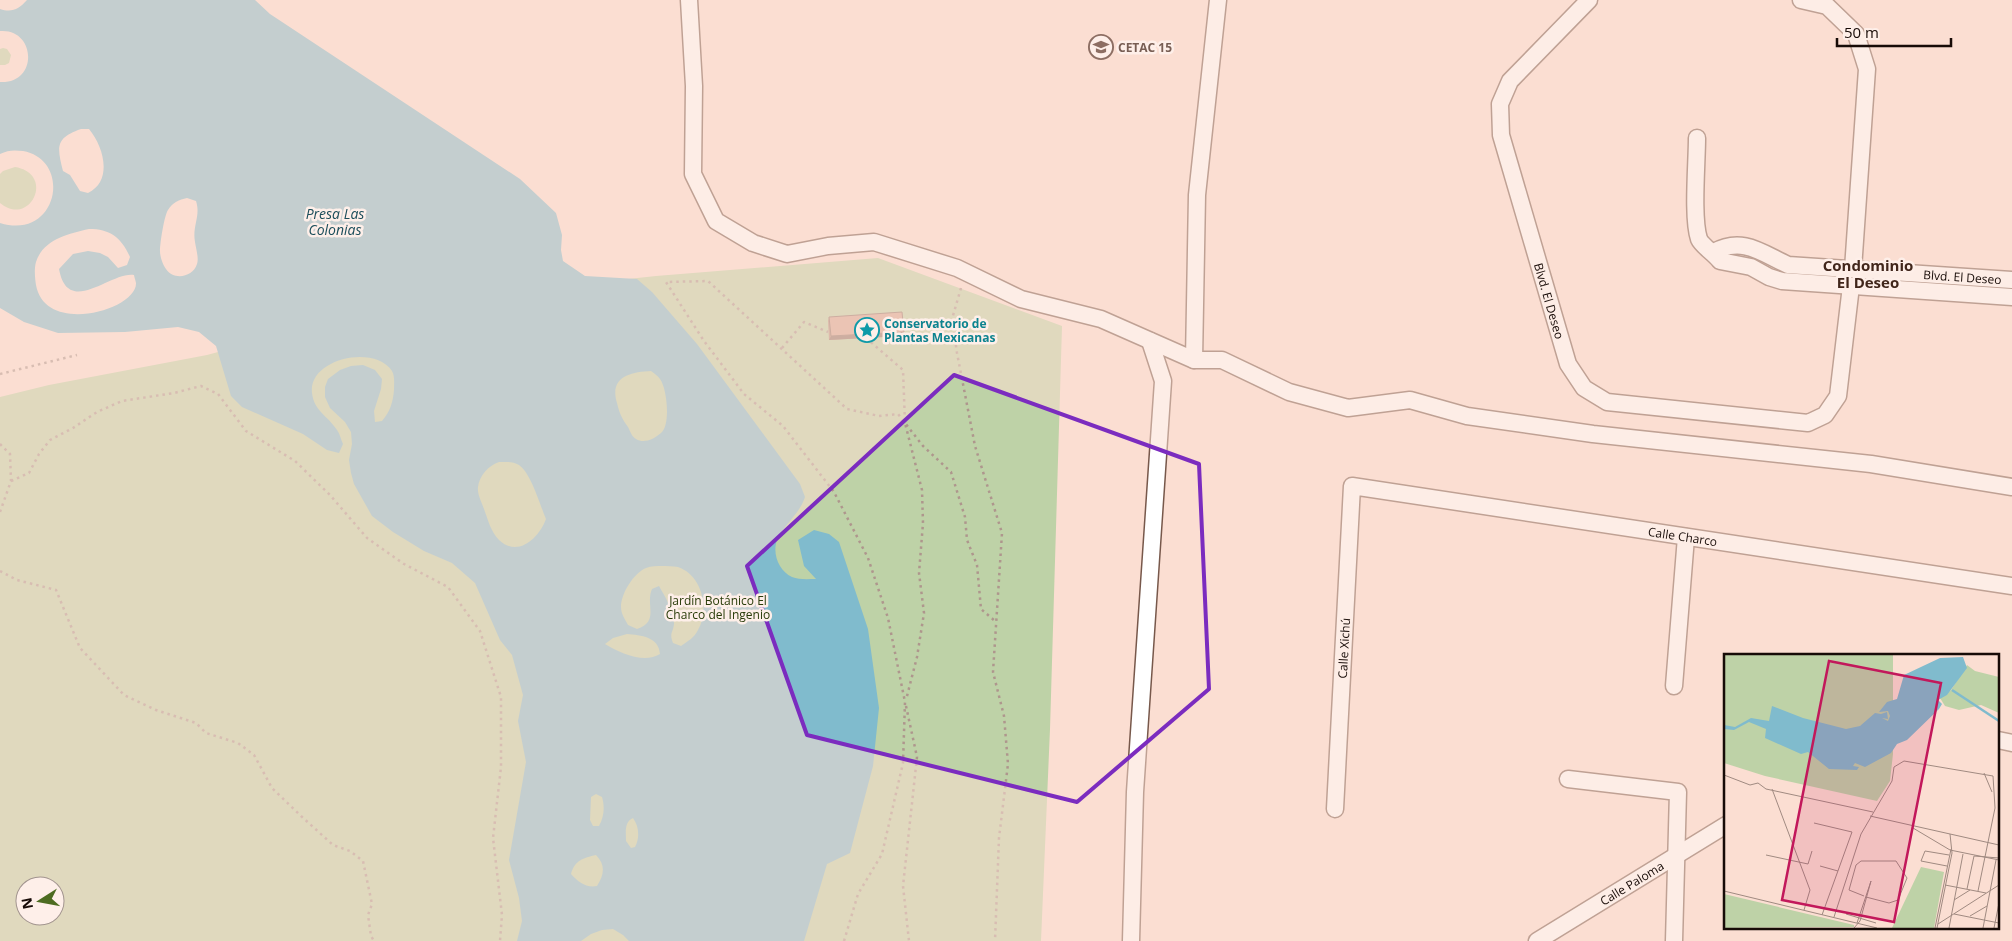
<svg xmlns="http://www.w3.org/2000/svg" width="2012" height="941" font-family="'Open Sans',sans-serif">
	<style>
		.green { fill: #bed2a7; fill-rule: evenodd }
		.water { fill: #80bbcd; fill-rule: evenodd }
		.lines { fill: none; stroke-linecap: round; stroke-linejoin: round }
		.minor-casing { stroke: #77584b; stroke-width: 19 }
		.path { stroke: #ae968d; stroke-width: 2.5; stroke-dasharray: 2.5 4; stroke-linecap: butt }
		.minor { stroke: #fff; stroke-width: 16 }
		.wall { fill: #b98e7d }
		.shaded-wall { fill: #967466 }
		.building { fill: #d7a591; stroke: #967466 }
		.marked { fill: none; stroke: #7b2cbf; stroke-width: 4; stroke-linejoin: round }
		.labels { text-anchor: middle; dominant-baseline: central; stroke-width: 5; stroke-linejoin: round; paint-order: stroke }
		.education-label { font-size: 12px; font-weight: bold; fill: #785e54; stroke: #feefe9; text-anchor: start }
		.street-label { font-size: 12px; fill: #170b07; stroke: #feefe9 }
		.culture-label { font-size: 12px; font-weight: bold; fill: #0d838f; stroke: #feefe9; text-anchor: start }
		.park-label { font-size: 12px; fill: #293c09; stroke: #feefe9 }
		.water-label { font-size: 14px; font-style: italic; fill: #1a4d5a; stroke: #feefe9 }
		.quarter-label { font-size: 15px; font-weight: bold; fill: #41261b; stroke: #feefe9 }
		.inset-river { fill: none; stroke: #80bbcd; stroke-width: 2.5 }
		.inset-road { fill: none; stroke: #a08a81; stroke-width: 1 }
		.view { fill: #c2185b; fill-opacity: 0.15; stroke: #c2185b; stroke-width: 2.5 }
		.inset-edge { fill: none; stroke: #170b07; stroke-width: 2.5 }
	</style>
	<rect width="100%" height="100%" fill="#fbded2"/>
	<g class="green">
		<path d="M3,48l4,1 4,6 -2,8 -4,2h-5v-16z"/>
		<path d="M15,167c41,7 15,61 -15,36v-29l3,-3z"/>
		<path d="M878,258l184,68 -12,403 -9,212h-1041v-544l49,-12 158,-30 145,-39 111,-19 193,-21zM25,886h30v30h-30z"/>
	</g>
	<path class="water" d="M27,0h228l15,14 250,165 36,34 6,22 -1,15 2,11 22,15 52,3 15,13 45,52 103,140 5,13c-6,18 -21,27 -28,43 -5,14 2,31 15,37 7,3 17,2 24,2l-12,-13 -6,-26 16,-10 15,4 10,8 29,87 11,79 -6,58 -23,87 -23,11 -23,77h-175l-6,-6 -10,-6 -11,1 -11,4 -10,7h-64l5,-20 -3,-23 -10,-38 17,-98 -8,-41 5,-26 -11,-40 -12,-15 -25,-57 -23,-20 -28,-12 -31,-19 -21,-16 -18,-32 -3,-11 -2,-13 3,-16 -1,-12 -6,-10 -15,-14 -5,-11v-10l3,-8 12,-9 11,-4 12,-1 12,5 7,9 -1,10 -7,22 1,11 7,-1c8,-9 11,-19 12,-31 0,-6 1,-14 -2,-19 -18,-27 -84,-12 -80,22 2,18 16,23 25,37 3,4 4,10 6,14l-4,9 -12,-3 -24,-16 -61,-27 -11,-11 -15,-50 -17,-14 -21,-5 -53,5 -67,1 -34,-11 -24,-14v-85c58,18 73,-63 23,-72 -9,-1 -15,-1 -23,3v-72c39,2 36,-54 0,-51v-22c12,4 19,0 27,-9zM81,129h8c15,18 24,52 -1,64l-8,-2 -10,-16 -7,-4c-6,-24 -8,-33 18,-42zM187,198l9,3c5,15 -4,25 -1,41 1,7 4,16 2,22 -4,13 -23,17 -31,5 -3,-4 -6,-12 -6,-18 0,-7 4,-35 8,-41 5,-8 11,-10 19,-12zM89,229c21,0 32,8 41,28l-3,8 -9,3 -10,-11 -8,-4 -12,-2 -15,3 -14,15c9,49 52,2 75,6 0,1 2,7 2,8 1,27 -91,53 -100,2 -1,-7 -2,-16 0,-23 7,-22 31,-28 53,-33zM651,371c3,2 7,5 9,8 7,9 11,46 1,54 -7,6 -17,11 -25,6 -4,-2 -6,-8 -8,-12 -6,-8 -9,-15 -11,-24 -8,-26 13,-31 34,-32zM499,462c7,0 14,-1 20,3 12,8 21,40 27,54 -7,19 -28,39 -47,21 -8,-8 -11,-20 -15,-31 -2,-6 -7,-15 -6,-22 1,-11 11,-22 21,-25zM662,566c5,0 11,0 16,1 24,8 32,42 20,63 -4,8 -10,11 -17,16l-8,-3c-4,-10 0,-10 1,-19 0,-14 -9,-27 -15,-38l-7,3c-7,16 8,32 -15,40l-9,-4c-3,-6 -7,-11 -7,-18 0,-14 13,-34 25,-39 5,-2 11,-2 16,-2zM627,634c14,1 32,3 33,20 -16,10 -40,-1 -55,-10l8,-6zM596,794l6,3c3,10 2,20 -3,29h-6l-3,-6 1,-23zM633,818c6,8 7,20 2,29l-4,1 -5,-7c0,-9 -2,-19 7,-23zM596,855c10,10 8,20 1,31 -11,2 -19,-4 -26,-12 4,-14 12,-16 25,-19z"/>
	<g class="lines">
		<defs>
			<g id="minor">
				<path d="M689,0l5,86 -1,88 23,47 37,22 34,11 41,-8 46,-4 83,26 64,31 80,20 93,41h28l67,32 59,16 62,-8 57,16 126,18 278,30 141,23"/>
				<path id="s1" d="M1589,0l-79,81 -10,23 1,31 67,229 16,24 23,14 201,21 17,-8 13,-19 13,-110"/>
				<path d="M1801,0l26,6 29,28 11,35 -14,200"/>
				<path d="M1697,138c0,25 -5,80 2,101 3,7 15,14 21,22l31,6 18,10 13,4 230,16"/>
				<path id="s2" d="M1714,252c28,-16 48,1 74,13l224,15"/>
				<path d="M1194,360l3,-165 21,-195"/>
				<path d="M1674,686l12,-149"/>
				<path d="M1998,740l14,3"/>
				<path d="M1568,779l110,13 -4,149"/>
				<path id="s3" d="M1335,809l17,-323 660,100"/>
				<path d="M1131,941l4,-149 28,-411 -13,-40"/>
				<path id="s4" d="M1537,941l189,-116"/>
			</g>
		</defs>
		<use href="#minor" class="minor-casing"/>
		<g class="path">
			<path d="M961,288l-9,31 5,34 18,93 27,87 -9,139 11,44 4,48 -9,74 -4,103"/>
			<path d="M866,338l37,32 2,53 17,67 1,33 -4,50 5,40 -7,44 -11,43"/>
			<path d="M782,348l22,-26 24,10"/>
			<path d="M0,374l77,-19"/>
			<path d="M0,444l10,10 1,27 -11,31"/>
			<path d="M11,481l18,-8 10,-19 11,-14 23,-12 24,-16 25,-11 52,-8 27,-7 17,8 28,37 49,30 35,34 37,43 37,26 44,23 32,44 21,66v70l-8,71 9,77 -2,26"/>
			<path d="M0,571l17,9 39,10 24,58 44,47 32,15 40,13 10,10 32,10 16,12 18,33 29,28 32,29 17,6 13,10 9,43 -4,11 3,21 3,5"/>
			<path d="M906,706l11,51 -14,129 6,55"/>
			<path d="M844,941l14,-47 24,-40 21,-91 2,-61 -17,-84 -20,-60 -34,-66 -51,-66 -39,-32 -40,-53 -38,-59 42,-1 139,128 32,7 19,-2 25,32 28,26 14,45 2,23 10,25 4,44 14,12"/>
		</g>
		<use href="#minor" class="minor"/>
	</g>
	<path class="wall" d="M829,317l75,15 -2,4 -73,4 -1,-19z"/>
	<path class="shaded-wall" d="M904,332l-2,4 -73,4 2,-4z"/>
	<path class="building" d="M902,312l2,20 -73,4 -2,-19z"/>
	<path d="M0 0H2012V941H0ZM954,375l245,89 10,225 -132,113 -270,-67 -60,-169z" fill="#fbded2" fill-opacity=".55" fill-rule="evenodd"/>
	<path class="marked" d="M954,375l245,89 10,225 -132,113 -270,-67 -60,-169z"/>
	<defs>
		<symbol id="school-ring" viewBox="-11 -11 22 22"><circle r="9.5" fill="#feefe9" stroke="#8d6e63" stroke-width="1.5"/><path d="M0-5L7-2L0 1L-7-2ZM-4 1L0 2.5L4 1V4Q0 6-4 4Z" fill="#8d6e63"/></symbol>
		<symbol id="sight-ring" viewBox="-11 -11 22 22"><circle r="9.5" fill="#feefe9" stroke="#0f9aa8" stroke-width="1.5"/><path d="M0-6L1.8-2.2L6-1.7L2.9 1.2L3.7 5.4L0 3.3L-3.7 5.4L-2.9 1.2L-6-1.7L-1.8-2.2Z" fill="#0f9aa8"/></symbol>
	</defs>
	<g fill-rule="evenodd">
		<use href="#school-ring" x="1087" y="33" width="28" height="28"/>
		<use href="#sight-ring" x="853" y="316" width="28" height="28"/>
	</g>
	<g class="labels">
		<g class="education-label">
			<text x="1118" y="47">CETAC 15</text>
		</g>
		<g class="street-label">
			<text stroke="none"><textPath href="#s2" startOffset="254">Blvd. El Deseo</textPath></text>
			<text stroke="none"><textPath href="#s1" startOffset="342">Blvd. El Deseo</textPath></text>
			<text stroke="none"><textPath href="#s3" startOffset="658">Calle Charco</textPath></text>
			<text stroke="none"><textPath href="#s3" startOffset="161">Calle Xichú</textPath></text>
			<text stroke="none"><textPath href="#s4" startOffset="111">Calle Paloma</textPath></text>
		</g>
		<g class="culture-label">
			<text x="884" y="323">Conservatorio de<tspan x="884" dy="14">Plantas Mexicanas</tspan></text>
		</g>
		<g class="park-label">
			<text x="718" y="600">Jardín Botánico El<tspan x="718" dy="14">Charco del Ingenio</tspan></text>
		</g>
		<g class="water-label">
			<text x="335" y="213">Presa Las<tspan x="335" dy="16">Colonias</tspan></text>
		</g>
		<g class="quarter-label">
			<text x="1868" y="265">Condominio<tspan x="1868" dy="17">El Deseo</tspan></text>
		</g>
	</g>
	<g transform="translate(1724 654)">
		<rect width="275" height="275" fill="#fbded2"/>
		<path d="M0,1h169v99l-3,27 -13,20 -112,-25 -41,-13zM243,11l8,6 24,6v36l-18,-8 -22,5 -14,-4 -5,-8 11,-8zM197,213l23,5 -10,56h-42zM0,240l130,31v2l-130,1z" fill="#bed2a7"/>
		<path d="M239,3l4,11 -20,27 -9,5 4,4 -3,5 -32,31 -10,4 -6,9 -26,14 -10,-4 -2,3 6,1 -2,3 -28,-1 -21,-17 -7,2 -36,-16 1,-9 -17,-7 -15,8 -10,-1v-4l11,2 16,-9 18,3 3,-15 31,12 43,11 14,-3 15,-13 6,1 6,-2 1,7 -6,-1 6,3 2,-5 -2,-5 -9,1 8,-10 10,-3 7,-24 36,-17z" fill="#80bbcd"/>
		<path class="inset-river" d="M228,36l47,31"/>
		<path class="inset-road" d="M260,119l8,19M0,121l26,10 8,-2 8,6 107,23M48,135l38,101 -6,20M146,162l129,29M90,169l38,9 -30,83M189,174l37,22 49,10M42,201l42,9 4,-13M96,212l18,5M223,212l-26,-5 4,-10 24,4M221,231l41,8M243,235l7,-33 25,2M0,237l153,37M140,242l-15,-6 7,-25 5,-4h35l11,17 -9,22 -9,3 -23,-6M230,246l16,-10M122,260l30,9M230,260l45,9M246,262l17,-10M110,263l27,-83 31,-53 2,-14 10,-6 89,15 2,32 -17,83M133,269l14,-42M214,270l61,-39M130,274l6,-7 11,-40M211,274l16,-79M213,274l15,-75 -2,-19M225,274l14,-74M259,274l13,-68M270,274l5,-25"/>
		<path class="view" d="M105,7l112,22 -47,239 -112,-22z"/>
		<rect width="275" height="275" class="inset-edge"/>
	</g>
	<g transform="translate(40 901) rotate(259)"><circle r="24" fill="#feefe9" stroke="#a2948f"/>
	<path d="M0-4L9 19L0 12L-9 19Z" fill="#4d6b20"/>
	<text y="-8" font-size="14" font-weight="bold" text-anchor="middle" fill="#170b07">N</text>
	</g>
	<path d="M1837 38v8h114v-8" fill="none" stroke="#170b07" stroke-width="2.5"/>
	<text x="1844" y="38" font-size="15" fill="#170b07" stroke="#feefe9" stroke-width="4" paint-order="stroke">50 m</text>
</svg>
